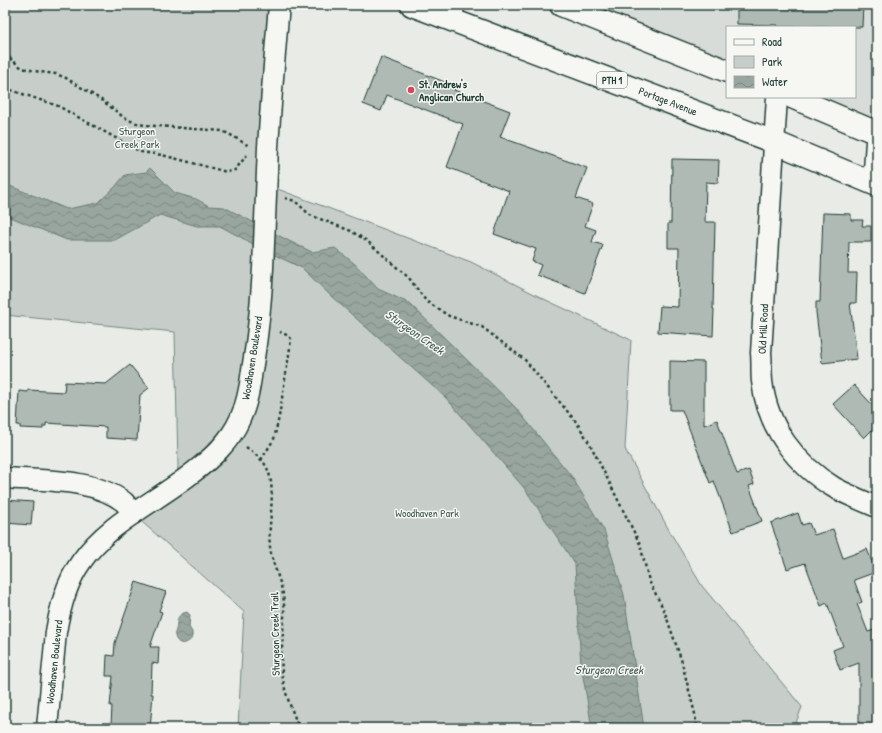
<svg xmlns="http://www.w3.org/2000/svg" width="882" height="733" font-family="'Patrick Hand',sans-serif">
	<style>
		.built { fill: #d8dcd8 }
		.park { fill: #c7cec9; stroke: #73867e }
		.water { fill: url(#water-waves); stroke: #687c75 }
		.building { fill: #b0bab5; stroke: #1f3d34 }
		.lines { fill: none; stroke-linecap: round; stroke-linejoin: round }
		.minor-casing { stroke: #1f3d34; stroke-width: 23 }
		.trunk-casing { stroke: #1f3d34; stroke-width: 25 }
		.path { stroke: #1f3d34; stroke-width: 2.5; stroke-dasharray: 3 3; stroke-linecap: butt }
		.minor { stroke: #f6f6f2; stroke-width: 20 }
		.trunk { stroke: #f6f6f2; stroke-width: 22 }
		.poi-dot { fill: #d1495b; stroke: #f6f6f2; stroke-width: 1.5 }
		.labels { text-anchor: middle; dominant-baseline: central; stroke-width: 3; stroke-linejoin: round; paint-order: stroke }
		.shield { fill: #f6f6f2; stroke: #60746d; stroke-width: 1 }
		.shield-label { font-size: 10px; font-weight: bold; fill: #1f3d34 }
		.poi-label { font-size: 11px; font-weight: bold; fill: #1f3d34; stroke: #f6f6f2; text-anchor: start }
		.street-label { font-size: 11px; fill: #1f3d34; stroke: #f6f6f2 }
		.park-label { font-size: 11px; fill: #415a52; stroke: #f6f6f2 }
		.water-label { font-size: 12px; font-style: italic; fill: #445c54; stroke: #f6f6f2 }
	</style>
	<defs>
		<pattern id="water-waves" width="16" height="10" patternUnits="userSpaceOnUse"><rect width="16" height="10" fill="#99a6a0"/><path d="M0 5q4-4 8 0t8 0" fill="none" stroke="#7c8883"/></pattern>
	</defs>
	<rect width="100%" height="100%" fill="#e9ebe7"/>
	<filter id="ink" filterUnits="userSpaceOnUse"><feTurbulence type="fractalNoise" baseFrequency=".025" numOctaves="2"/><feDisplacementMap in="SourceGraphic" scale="8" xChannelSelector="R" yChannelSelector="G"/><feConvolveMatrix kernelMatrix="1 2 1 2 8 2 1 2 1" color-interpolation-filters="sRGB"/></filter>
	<g filter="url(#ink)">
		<path class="built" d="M561,5h316v122l-85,-30h63v-70h-128v44z"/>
		<path class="park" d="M5,5h274l-12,180 204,77 73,37 87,41 -6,109 45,83 32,54 100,121 -8,21h-556l6,-116 -111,-98 44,-29 1,-20 -3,-133 -170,-17z"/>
		<g class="water">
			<path d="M150,168l25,25 21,6 13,7 15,1 69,36 19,9 23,-4 20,16 23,25 31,14 107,105 56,69 32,53 20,65 20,133h-52l-11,-63 -6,-101 -50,-75 -79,-91 -114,-101 -30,-29 -38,-18 -44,-24h-23l-37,-11 -45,25h-48l-62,-25v-31l62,25 31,-6 17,-16 10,-12 21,-3z"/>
			<path d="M187,612l3,3 -1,12 3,5v6c-5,7 -15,8 -17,-2 -1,-5 0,-2 1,-6 2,-9 -1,-15 11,-18z"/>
		</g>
		<g class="building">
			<path d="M737,5h126l-1,22h-85v-2l-40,-1z"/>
			<path d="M381,57l74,29 -1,4 56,21 -10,26 87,31 -11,30 17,6 -8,22 11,4 -4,12 11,3 -18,48 -48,-18 4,-10 -9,-4 4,-12 -42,-15 15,-43 -62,-24 16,-43 -76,-29 -6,16 -18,-7z"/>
			<path d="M672,159l47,1 -1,23 -12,-1 -1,40h10l-2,87h1l-1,27 -55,-4 2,-26 18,1 1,-59h-11v-25h3z"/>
			<path d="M823,213l28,1v6h12l-1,6h9v16h-22l-1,31h9l-1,30h-6l7,56 -35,4 -6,-51v-10h4z"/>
			<path d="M670,361l34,1v63l13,-5 20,54 12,-4 5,14 -5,2 13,35 -29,11 -19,-51 -4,2 -28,-73h-12z"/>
			<path d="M130,365l19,23 -9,7 -3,45 -31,-2v-11l-60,-4v3h-3v3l-23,-1v-3h-3l2,-34 9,1v-2l36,2 1,-10 41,2z"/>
			<path d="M854,385l23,25v15l-13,13 -31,-34z"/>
			<path d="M5,500l28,2 -2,23 -26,-2z"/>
			<path d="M798,513l4,12 7,-2 5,12 19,-6 10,29 24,-9 9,23 -22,8 8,22 -5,2 11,28 9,-3v99h-18v-65l-19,7 -7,-20 10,-4 -16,-43 -6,3 -16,-43 -18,6 -16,-46z"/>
			<path d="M136,582l30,10 -7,19 3,1 -12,35h9l-1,17 -6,-1 -1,31h2l-3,34 -39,-3 1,-19h-2l3,-30h-7l1,-21 7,1 1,-13z"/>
		</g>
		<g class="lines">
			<defs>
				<g id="minor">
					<path d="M450,19l5,-14"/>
					<path d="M777,97l-16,256c1,9 0,18 1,28 5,46 34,84 73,107 13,7 28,13 42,19"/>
					<path d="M873,184l4,-57"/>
					<path d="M5,478c37,3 88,0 119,24 3,3 6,8 9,12"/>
					<path d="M47,728l9,-96c4,-24 10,-49 25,-70 27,-39 73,-59 110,-88 20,-15 39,-32 49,-55 7,-15 10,-32 12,-49 6,-34 9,-68 11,-102 2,-40 3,-81 5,-121 3,-47 7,-95 11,-142"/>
				</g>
				<g id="trunk">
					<path d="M412,5l362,137 103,43"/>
					<path d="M561,5l166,66"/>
					<path d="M792,97l85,36"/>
				</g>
			</defs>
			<use href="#minor" class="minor-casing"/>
			<use href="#trunk" class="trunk-casing"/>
			<g class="path">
				<path d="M5,54l17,14 18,4 16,2 10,4 37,23 19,15 11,6 11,3 78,6 7,3 20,12"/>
				<path d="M5,88l53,18 83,46 21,3 65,17 8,-2 12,-15"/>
				<path d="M285,198l10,3 15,14 41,16 16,10 42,37 17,23 23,15 33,11 43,33 52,63 13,21 50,100 9,37 15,29 17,49 14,55 2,14"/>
				<path d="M246,447c6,5 13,10 18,16 15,20 3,61 6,84 2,19 13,36 14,56 1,23 -4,46 -2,70 2,19 10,37 17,55"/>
				<path d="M261,460l13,-21 5,-22 11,-69 1,-9 -2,-3 -9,-4"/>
			</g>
			<use href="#minor" class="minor"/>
			<use href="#trunk" class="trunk"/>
		</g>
	</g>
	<circle class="poi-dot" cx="411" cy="90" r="4"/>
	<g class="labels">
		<rect class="shield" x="597" y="72" width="30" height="16" rx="3"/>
		<g class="shield-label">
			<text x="612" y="80">PTH 1</text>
		</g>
		<g class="poi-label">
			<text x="419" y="84">St. Andrew's<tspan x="419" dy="13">Anglican Church</tspan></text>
		</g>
		<g class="street-label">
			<text transform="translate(668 101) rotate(21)">Portage Avenue</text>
			<text transform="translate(763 329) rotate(-87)">Old Mill Road</text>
			<text transform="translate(252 358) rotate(-81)">Woodhaven Boulevard</text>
			<text transform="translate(275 634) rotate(-91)">Sturgeon Creek Trail</text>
			<text transform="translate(54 662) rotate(-84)">Woodhaven Boulevard</text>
		</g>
		<g class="park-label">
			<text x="137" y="131">Sturgeon<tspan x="137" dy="13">Creek Park</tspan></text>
			<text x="427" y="513">Woodhaven Park</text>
		</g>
		<g class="water-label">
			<text transform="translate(415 332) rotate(35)">Sturgeon Creek</text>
			<text x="609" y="669">Sturgeon Creek</text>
		</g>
	</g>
	<rect width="882" height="733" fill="none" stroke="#f6f6f2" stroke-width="20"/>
	<rect x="10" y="10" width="862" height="713" fill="none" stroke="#1f3d34" stroke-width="1.5" filter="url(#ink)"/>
	<rect x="726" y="26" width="130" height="72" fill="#f6f6f2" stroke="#a0aca6"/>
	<rect x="734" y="39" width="20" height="6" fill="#f6f6f2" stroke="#a0aca6"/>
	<text x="762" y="46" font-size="12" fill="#1f3d34">Road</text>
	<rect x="734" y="56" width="20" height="12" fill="#c7cec9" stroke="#a0aca6"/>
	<text x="762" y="66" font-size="12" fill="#1f3d34">Park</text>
	<rect x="734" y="76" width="20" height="12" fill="url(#water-waves)" stroke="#a0aca6"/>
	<text x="762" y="86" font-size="12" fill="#1f3d34">Water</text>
</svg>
